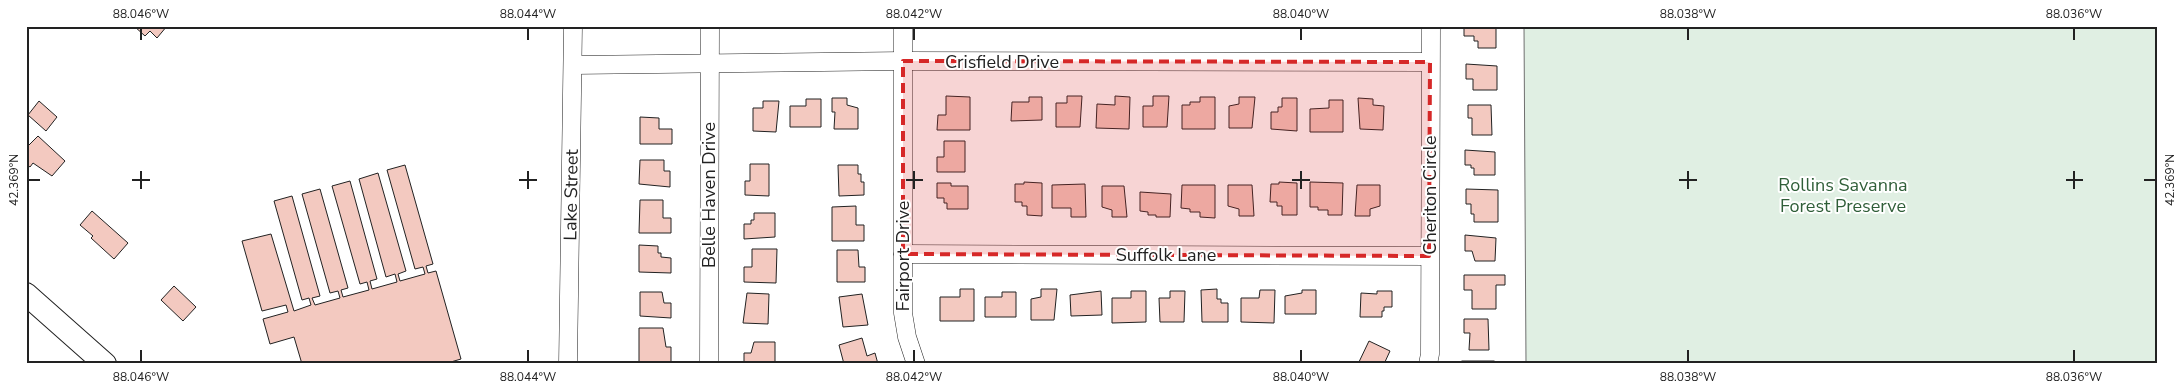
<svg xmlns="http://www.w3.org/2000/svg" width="2184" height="390" font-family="'Nunito Sans',sans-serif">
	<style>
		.green { fill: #e0efe3; stroke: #6f6f6f }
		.building { fill: #f3c9c0; stroke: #222 }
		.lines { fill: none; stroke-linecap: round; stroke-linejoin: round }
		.minor-casing { stroke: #222; stroke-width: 19 }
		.major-casing { stroke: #222; stroke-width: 24 }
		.minor { stroke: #fff; stroke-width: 18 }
		.major { stroke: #fff; stroke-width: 22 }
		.marked { fill: #d62828; fill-opacity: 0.2; stroke: #d62828; stroke-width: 4; stroke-dasharray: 10 6; stroke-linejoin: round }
		.ticks { fill: none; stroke: #222; stroke-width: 2 }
		.labels { text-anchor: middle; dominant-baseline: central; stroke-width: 4; stroke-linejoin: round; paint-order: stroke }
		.street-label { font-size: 18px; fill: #222; stroke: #fff }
		.park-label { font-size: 18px; fill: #2f5e38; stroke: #fff }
		.neatline { fill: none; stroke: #222; stroke-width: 2 }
		.ticks-label { font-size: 12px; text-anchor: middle; fill: #222 }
	</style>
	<rect width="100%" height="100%" fill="#fff"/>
	<path class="green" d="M1524,26h634v338h-632z"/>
	<g class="building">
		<path d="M134,26h33l-10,12 -7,-7 -5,5z"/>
		<path d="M1464,26h32v22h-18v-7h-4v-5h-10z"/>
		<path d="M1466,64l31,2v24h-24v-11h-7z"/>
		<path d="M946,96l24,1v33h-33l1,-15h8z"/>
		<path d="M1067,96h15l-2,31h-24v-24h11z"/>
		<path d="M1115,96l15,1 -1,32 -33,-1 1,-24 18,1z"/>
		<path d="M1153,96h16l-2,31h-24v-21h10z"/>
		<path d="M1029,97h13v23l-31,1 1,-19h17z"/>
		<path d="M1200,97h15v32h-33v-24h8v-3h10z"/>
		<path d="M1239,97h16l-3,31h-23v-22l10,-2z"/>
		<path d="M832,98h15v7l11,3v21h-24l1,-17h-3z"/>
		<path d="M1282,98h15v33l-26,-2v-17h7v-5h4z"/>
		<path d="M1358,98l15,1v6l11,1 -1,24 -23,-1z"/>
		<path d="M806,99h15v28h-31v-21h16z"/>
		<path d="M1329,100h14v32h-33v-23l19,-1z"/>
		<path d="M39,101l18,16 -11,14 -18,-16z"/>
		<path d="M763,101h16l-3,31 -23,-1v-23h10z"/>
		<path d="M1468,105h23l1,30h-20v-17h-4z"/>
		<path d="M640,117l19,1v11h13v15h-32z"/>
		<path d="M38,136l27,25 -13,15 -19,-13 -3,4 -4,-3v-16z"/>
		<path d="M944,141h21v31h-28v-15h7z"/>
		<path d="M1465,150l30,2v23h-21v-7h-3v-3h-6z"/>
		<path d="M640,160h24v11h6v16l-31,-3z"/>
		<path d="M750,164h19v32l-24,-1v-14h5z"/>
		<path d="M405,165l28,99 -7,2 2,7 8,-2 25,88 -17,5h-142l-8,-27 -24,7 -7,-25 25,-7 -2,-7 -24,6 -20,-70 29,-7 23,77 17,-6 -2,-7 -7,2 -28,-99 18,-5 28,100 -8,2 3,7 25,-7 -2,-7 -8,2 -28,-99 18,-5 28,99 -7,2 2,7 26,-7 -2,-8 -7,2 -28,-98 18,-5 27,98 -7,2 2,8 25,-7 -2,-8 -9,3 -27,-98 19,-6 28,98 -8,3 2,7 25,-7 -2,-7 -8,2 -28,-99z"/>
		<path d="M838,165h20v9h3v8h3v13l-25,1z"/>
		<path d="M1024,182l18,1v33l-15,-1v-9h-5v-4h-7v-18h9z"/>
		<path d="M1279,182l18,1v32h-15v-9h-5v-4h-7l1,-18h8z"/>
		<path d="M1310,182l33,1 -1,32h-14v-5h-10v-3h-8z"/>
		<path d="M937,183h14v3h17v23h-21v-6h-3v-5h-7z"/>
		<path d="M1085,184l1,33h-15v-9h-19v-23z"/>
		<path d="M1182,185h33v33l-15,-1v-5h-10v-3l-9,-1z"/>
		<path d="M1228,185h24l2,31h-15v-7l-11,-3z"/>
		<path d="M1357,185h23v21l-10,3v7h-15z"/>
		<path d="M1102,186h22l3,31h-15v-7l-10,-3z"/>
		<path d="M1466,189l32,1v32h-24v-8h-3v-10h-5z"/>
		<path d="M1140,192l31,2 -1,23h-14v-2h-8v-3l-8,-1z"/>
		<path d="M640,200h23v18h8v15h-32z"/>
		<path d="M856,206v19h8v16h-32v-34z"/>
		<path d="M92,211l36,32 -14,16 -23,-21 2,-2 -13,-11z"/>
		<path d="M754,213h21v24l-31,2v-15h7v-4h3z"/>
		<path d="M1465,235l31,3 -1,23h-20l-3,-10h-7z"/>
		<path d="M639,245l19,1v7h3v4l10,1v15l-32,-1z"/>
		<path d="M752,249h25l-1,34 -32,-1v-15h8z"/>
		<path d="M837,250h21l1,17h6v15h-28z"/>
		<path d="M1464,275h41v10h-9v24h-24v-19h-8z"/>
		<path d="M174,286l22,21 -13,14 -22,-21z"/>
		<path d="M960,289h14v32h-34v-24h20z"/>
		<path d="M1041,289h16l-3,31h-23v-21l10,-2z"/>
		<path d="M1217,289v10h4v4h7v19h-26l-1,-32z"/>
		<path d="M1260,290h15l-1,33 -33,-1v-24h18z"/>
		<path d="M1302,290h14v24h-31v-18l17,-3z"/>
		<path d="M1101,291l1,24 -31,1 -1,-21z"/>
		<path d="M1131,291h15v31l-34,1v-25h19z"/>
		<path d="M1170,291h15l-1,31h-24l-1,-24h11z"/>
		<path d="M1377,291h15v16h-8v4h-2v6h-22l1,-24 16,1z"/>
		<path d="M640,292h22l2,11h7v15l-31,-2z"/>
		<path d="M1002,292h14v25h-31v-20h17z"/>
		<path d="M747,293l22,1 -1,30 -25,-1z"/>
		<path d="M862,294l6,31 -25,2 -4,-30z"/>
		<path d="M1464,319h24l1,31h-20l1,-17h-6z"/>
		<path d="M639,328h24l3,19h5v15h-32z"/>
		<path d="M862,338l5,18 8,-3 3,11h-34l-5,-19z"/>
		<path d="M1369,341l21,10 -6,13h-26z"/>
		<path d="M754,342h21v22h-31v-11h7z"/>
		<rect x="1462" y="361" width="32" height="3"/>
	</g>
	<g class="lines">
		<defs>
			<g id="minor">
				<path d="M903,26v287l4,24 9,27"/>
				<path d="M573,65l330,-4 527,1"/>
				<path d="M903,254l526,2"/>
				<path d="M568,364l5,-338"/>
				<path d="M709,364l1,-338"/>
				<path d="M1428,364l2,-10 1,-328"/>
			</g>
			<path id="major" d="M26,294l79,70"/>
		</defs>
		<use href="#minor" class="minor-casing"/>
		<use href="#major" class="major-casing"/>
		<use href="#minor" class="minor"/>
		<use href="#major" class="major"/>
	</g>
	<path class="marked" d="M903,61l527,1 -1,194 -526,-2z"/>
	<path class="ticks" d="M141,28v12M528,28v12M914,28v12M1301,28v12M1688,28v12M2074,28v12M141,171v18M528,171v18M914,171v18M1301,171v18M1688,171v18M2074,171v18M28,180h12M132,180h18M519,180h18M906,180h17M1292,180h18M1679,180h18M2066,180h17M2144,180h12M141,350v12M528,350v12M914,350v12M1301,350v12M1688,350v12M2074,350v12"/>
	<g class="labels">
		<g class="street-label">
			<text x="1002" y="62">Crisfield Drive</text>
			<text transform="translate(571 195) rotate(-89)">Lake Street</text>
			<text transform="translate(709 195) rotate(-90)">Belle Haven Drive</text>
			<text transform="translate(1430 195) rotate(-90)">Cheriton Circle</text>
			<text x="1166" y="255">Suffolk Lane</text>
			<text transform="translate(903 256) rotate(-90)">Fairport Drive</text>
		</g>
		<g class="park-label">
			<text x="1843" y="185">Rollins Savanna<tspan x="1843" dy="21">Forest Preserve</tspan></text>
		</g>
	</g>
	<rect width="2184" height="390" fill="none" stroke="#ffffff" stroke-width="55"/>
	<rect x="28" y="28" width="2128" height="334" class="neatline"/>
	<g class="ticks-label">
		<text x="141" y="18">88.046°W</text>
		<text x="528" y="18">88.044°W</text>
		<text x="914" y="18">88.042°W</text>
		<text x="1301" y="18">88.040°W</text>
		<text x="1688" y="18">88.038°W</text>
		<text x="2074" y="18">88.036°W</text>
		<text transform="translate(14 180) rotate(-90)" y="4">42.369°N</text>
		<text transform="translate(2170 180) rotate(-90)" y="4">42.369°N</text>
		<text x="141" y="381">88.046°W</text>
		<text x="528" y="381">88.044°W</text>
		<text x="914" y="381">88.042°W</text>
		<text x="1301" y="381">88.040°W</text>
		<text x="1688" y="381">88.038°W</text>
		<text x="2074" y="381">88.036°W</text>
	</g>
</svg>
